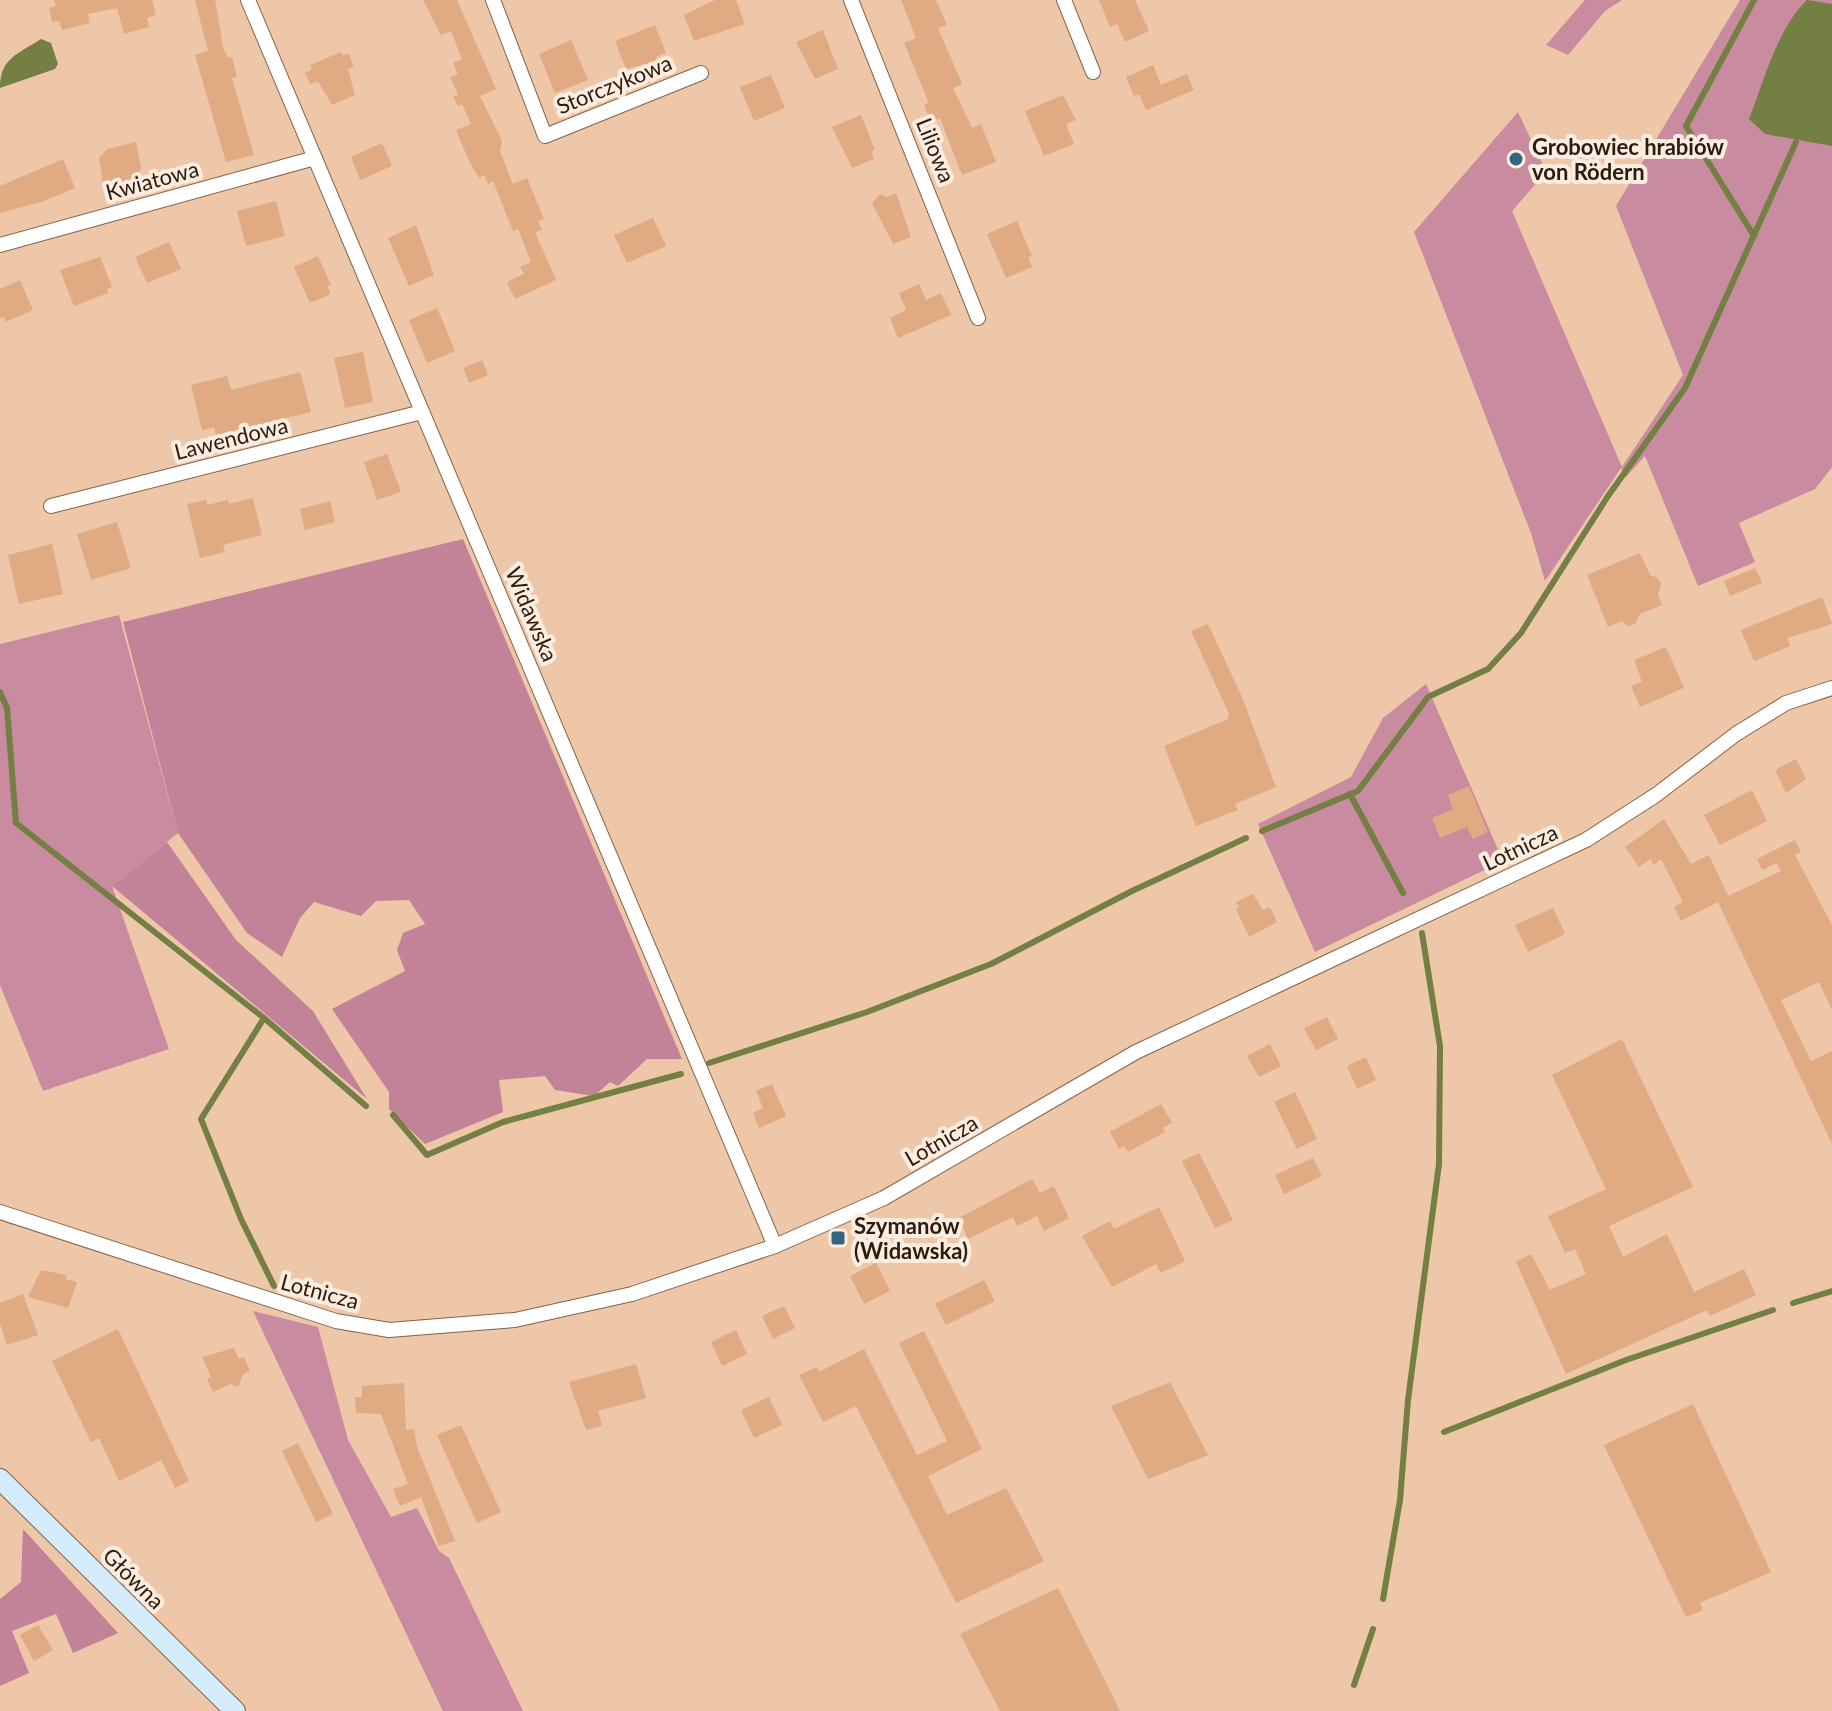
<svg xmlns="http://www.w3.org/2000/svg" width="1832" height="1711" font-family="Lato,sans-serif">
	<style>
		.green { fill: #c98b9f }
		.forest { fill: #c28298 }
		.water { fill: #747f43 }
		.lines { fill: none; stroke-linecap: round; stroke-linejoin: round }
		.stream { stroke: #747f43; stroke-width: 6 }
		.building { fill: #e0aa82 }
		.minor-casing { stroke: #866247; stroke-width: 16 }
		.secondary-casing { stroke: #866247; stroke-width: 22 }
		.minor { stroke: #fff; stroke-width: 14 }
		.secondary { stroke: #d4edfd; stroke-width: 20 }
		.poi-dot { fill: #336482; stroke: #fdece0; stroke-width: 3 }
		.labels { text-anchor: middle; dominant-baseline: central; stroke-width: 8; stroke-linejoin: round; paint-order: stroke }
		.street-label { font-size: 22px; fill: #2b1c11; stroke: #fdece0 }
		.poi-label { font-size: 22px; font-weight: bold; fill: #2b1c11; stroke: #fdece0; text-anchor: start }
	</style>
	<rect width="100%" height="100%" fill="#eec6a8"/>
	<g class="green">
		<path d="M1585,0h37l-17,11 -37,44 -22,-10z"/>
		<path d="M1740,0h92v467l-17,22 -76,34 16,39 -57,24 -53,-130 -19,21 -5,-9 -76,113 -14,-48 -117,-301 104,-120 28,60 -34,39 110,256 61,-92 -67,-169z"/>
		<path d="M119,615l59,218 -66,53 57,163 -126,42 -43,-106v-341z"/>
		<path d="M1426,684l77,177 -188,91 -57,-128 93,-47 32,-59z"/>
		<path d="M253,1311l65,16 30,113 43,77 26,-9 22,43 10,7 74,153h-80z"/>
	</g>
	<g class="forest">
		<path d="M463,539l219,520h-35l-29,27 -8,-4 -16,14 -39,-6 -10,-14 -46,4 4,32 -78,32 -36,-35v-17l-57,-83 73,-38 -8,-21 6,-17 22,-9 -16,-24 -33,1 -15,15 -47,-14 -14,16 -18,39 -35,-24 -69,-100 -55,-211z"/>
		<path d="M167,842l69,98 77,71 54,88 -255,-213z"/>
		<path d="M23,1529l95,104 -45,20 -17,-39 -44,17 17,42 -29,13v-87l21,-17z"/>
	</g>
	<g class="water">
		<path d="M1807,0l25,4v142l-67,-12 -16,-15c15,-38 28,-90 58,-119z"/>
		<path d="M41,39l10,4 7,21 -3,5 -55,19c0,-30 18,-34 41,-49z"/>
	</g>
	<g class="lines">
		<g class="stream">
			<path d="M1754,236l-68,-110 68,-126"/>
			<path d="M0,692l7,16 9,115 248,195 102,88"/>
			<path d="M1350,794l53,99"/>
			<path d="M1262,831l96,-40 70,-94 60,-28 33,-36 87,-137 77,-108 111,-246"/>
			<path d="M264,1018l-63,101 40,100 33,67"/>
			<path d="M709,1063l158,-51 124,-48 141,-73 114,-53"/>
			<path d="M393,1115l34,40 76,-33 178,-48"/>
			<path d="M1793,1303l39,-12"/>
			<path d="M1444,1432l182,-72 147,-50"/>
			<path d="M1383,1599l17,-99 8,-100 31,-236 1,-118 -18,-113"/>
			<path d="M1354,1685l19,-56"/>
		</g>
	</g>
	<g class="building">
		<path d="M54,0h98l4,15 -9,3 2,9 -25,7 -7,-26 -29,6 2,9 -28,7 -3,-9 -7,1 -3,-14 7,-2z"/>
		<path d="M195,0h20l8,47 5,11 4,-1 5,20 -5,1 22,77 -28,7 -31,-107 13,-4z"/>
		<path d="M423,0h34l39,89 -16,7 22,45 -2,10 13,33 14,-6 17,41 -6,2 4,9 -7,2 21,48 -41,19 -8,-17 17,-8 -4,-7 11,-5 -13,-33 -5,2 -20,-50 -5,3 -4,-9 -5,3 -9,-15 -14,-33 15,-6 -9,-20 -4,2 -5,-9 5,-2 -8,-18 8,-3 -5,-11 9,-4 -11,-28 -10,4z"/>
		<path d="M715,0h21l9,24 -51,17 -10,-26z"/>
		<path d="M901,0h35l11,25 -9,3 24,56 -9,4 19,40 9,-4 15,38 -34,13 -22,-57 -9,4 -7,-17 5,-2 -25,-60 12,-5z"/>
		<path d="M1099,0h36l14,31 -24,11 -8,-18 -7,3z"/>
		<path d="M655,25l11,28 -10,4 1,4 -31,8 -11,-28z"/>
		<path d="M823,30l15,39 -23,10 -19,-37z"/>
		<path d="M571,40l17,40 -33,13 -16,-39z"/>
		<path d="M341,52l2,4 5,-3 6,13 -6,3 7,26 -23,10 -14,-24 -8,3 -5,-11 7,-4 -2,-4z"/>
		<path d="M1153,65l8,20 26,-11 7,16 -48,20 -7,-16 -5,2 -8,-19z"/>
		<path d="M771,75l14,33 -31,13 -14,-34z"/>
		<path d="M1063,95l13,25 -10,4 8,20 -30,12 -19,-45z"/>
		<path d="M861,115l14,35 -4,1 3,8 -22,9 -20,-41z"/>
		<path d="M136,142l5,25 -4,12 -32,15 -6,-36 8,-9z"/>
		<path d="M382,143l10,23 -32,14 -9,-23z"/>
		<path d="M63,159l12,29 -31,13 -44,12v-27z"/>
		<path d="M896,193l15,44 -18,7 -21,-41 8,-9 7,3z"/>
		<path d="M276,201l9,35 -39,10 -9,-35z"/>
		<path d="M653,218l13,28 -39,17 -13,-28z"/>
		<path d="M1017,221l15,35 -4,1 4,10 -26,11 -19,-44z"/>
		<path d="M416,225l18,50 -25,11 -21,-48z"/>
		<path d="M169,242l12,27 -34,14 -12,-26z"/>
		<path d="M318,256l13,29 -4,1 4,8 -21,9 -16,-36z"/>
		<path d="M100,257l12,30 -5,2 1,4 -34,13 -14,-36z"/>
		<path d="M20,280l13,30 -27,12 -2,-5 -4,2v-30z"/>
		<path d="M919,284l7,16 15,-7 10,22 -53,23 -8,-20 16,-8 -7,-17z"/>
		<path d="M437,308l18,43 -28,12 -18,-43z"/>
		<path d="M363,352l10,50 -28,6 -11,-50z"/>
		<path d="M482,360l6,15 -19,8 -6,-15z"/>
		<path d="M300,372l11,40 -95,23 -2,-8 -12,3 -11,-45 36,-9 4,14z"/>
		<path d="M387,454l14,38 -24,8 -13,-38z"/>
		<path d="M253,498l9,37 -39,10 2,7 -25,6 -13,-54 19,-4 1,5 21,-5 1,4z"/>
		<path d="M330,501l5,21 -30,8 -5,-21z"/>
		<path d="M117,522l14,46 -40,12 -14,-46z"/>
		<path d="M52,544l11,50 -44,10 -11,-49z"/>
		<path d="M1640,553l10,22 8,3 3,6 -3,10 4,11 -22,9 -5,10 -7,2 -6,-5 -14,6 -21,-52z"/>
		<path d="M1755,568l7,15 -32,13 -6,-15z"/>
		<path d="M1822,597l10,27 -45,14 3,8 -36,15 -13,-31z"/>
		<path d="M1208,624l34,73 34,90 -41,17 3,6 -42,16 -32,-80 64,-27 1,-5 -38,-83z"/>
		<path d="M1666,647l18,41 -44,19 -9,-21 11,-4 -8,-22z"/>
		<path d="M1796,759l10,20 -20,14 -11,-23z"/>
		<path d="M1469,786l19,46 -15,7 -6,-12 -27,11 -8,-20 21,-9 -5,-14z"/>
		<path d="M1752,790l15,31 -47,24 -16,-30z"/>
		<path d="M1664,819l27,45 18,-9 19,41 53,-25 -4,-8 -15,7 -5,-11 38,-19 6,12 -6,3 37,70v85l-13,-28 -38,18 30,61 21,-10v93l-114,-242 -37,19 -7,-14 9,-5 -22,-43 -7,6 -4,-6 -11,8 -14,-20z"/>
		<path d="M1253,894l10,16 7,-3 7,15 -28,15 -13,-28 3,-2 -3,-5z"/>
		<path d="M1553,908l12,26 -37,18 -13,-27z"/>
		<path d="M1327,1017l11,22 -22,11 -12,-22z"/>
		<path d="M1622,1039l71,148 -84,39 14,31 44,-23 27,58 50,-23 12,26 -46,21 -3,-6 -141,64 -50,-112 15,-8 19,36 36,-16 -11,-25 -10,4 -17,-37 58,-27 -54,-114z"/>
		<path d="M1270,1044l11,22 -22,11 -12,-21z"/>
		<path d="M1366,1057l10,23 -19,9 -10,-23z"/>
		<path d="M772,1084l14,32 -27,12 -6,-15 10,-5 -7,-17z"/>
		<path d="M1295,1092l22,47 -20,10 -23,-47z"/>
		<path d="M1161,1104l11,19 -9,5 2,4 -37,20 -4,-6 -5,3 -9,-17z"/>
		<path d="M1199,1153l34,67 -18,8 -33,-67z"/>
		<path d="M1313,1158l9,18 -38,18 -9,-19z"/>
		<path d="M1032,1179l8,14 14,-7 15,32 -25,13 -7,-15 -20,10 -4,-9 -45,22 -9,-21z"/>
		<path d="M1159,1207l26,54 -24,12 -5,-9 -44,23 -30,-51 28,-15 4,8z"/>
		<path d="M876,1263l14,28 -26,13 -14,-28z"/>
		<path d="M41,1270l26,5 -2,4 12,3 -9,26 -40,-11z"/>
		<path d="M984,1280l11,21 -49,24 -11,-21z"/>
		<path d="M23,1294l15,41 -31,10 -7,-22v-20z"/>
		<path d="M784,1306l11,22 -22,11 -11,-23z"/>
		<path d="M118,1329l71,152 -14,7 -14,-28 -42,21 -20,-43 -8,4 -39,-81z"/>
		<path d="M736,1330l11,24 -25,12 -11,-24z"/>
		<path d="M924,1331l58,118 -54,27 19,39 59,-27 38,73 -88,42 -100,-197 -33,16 -24,-47 18,-8 2,5 45,-23 53,106 30,-14 -48,-98z"/>
		<path d="M234,1348l5,11 5,-2 6,14 -7,3 -5,13 -8,-3 -17,8 -6,-13 4,-2 -9,-20z"/>
		<path d="M636,1364l10,34 -48,13 4,15 -16,4 -17,-48z"/>
		<path d="M1170,1382l38,73 -60,24 -37,-73z"/>
		<path d="M404,1383l2,47 8,-1 3,18 38,94 -16,5 -18,-49 -21,9 -7,-17 15,-5 -27,-70 -25,-1 -1,-16h7v-11z"/>
		<path d="M769,1397l13,28 -28,13 -13,-28z"/>
		<path d="M1693,1404l78,168 -71,31 3,7 -17,7 -82,-172z"/>
		<path d="M461,1425l40,87 -24,11 -40,-88z"/>
		<path d="M298,1443l35,71 -17,8 -34,-71z"/>
		<path d="M1058,1588l37,73 25,50h-120l-40,-77z"/>
		<path d="M38,1625l15,25 -19,11 -14,-26z"/>
	</g>
	<g class="lines">
		<defs>
			<g id="minor">
				<path d="M248,0l527,1246"/>
				<path d="M493,0l52,136 156,-63"/>
				<path d="M851,0l127,318"/>
				<path d="M1064,0l29,72"/>
				<path d="M0,245l315,-87"/>
				<path d="M51,506l371,-94"/>
				<path d="M0,1212l336,109 53,9 126,-10 117,-26 143,-48 109,-48 252,-146 450,-212 70,-45 80,-61 50,-31 46,-15"/>
			</g>
			<path id="secondary" d="M0,1479l235,232"/>
		</defs>
		<use href="#minor" class="minor-casing"/>
		<use href="#secondary" class="secondary-casing"/>
		<use href="#minor" class="minor"/>
		<use href="#secondary" class="secondary"/>
	</g>
	<g class="poi-dot">
		<circle cx="1516" cy="159" r="8"/>
		<rect x="830" y="1230" width="16" height="16" rx="4"/>
	</g>
	<g class="labels">
		<g class="street-label">
			<text transform="translate(614 84) rotate(-22)">Storczykowa</text>
			<text transform="translate(936 150) rotate(68)">Liliowa</text>
			<text transform="translate(152 180) rotate(-15)">Kwiatowa</text>
			<text transform="translate(231 438) rotate(-14)">Lawendowa</text>
			<text transform="translate(532 614) rotate(67)">Widawska</text>
			<text transform="translate(1520 847) rotate(-25)">Lotnicza</text>
			<text transform="translate(941 1140) rotate(-30)">Lotnicza</text>
			<text transform="translate(320 1291) rotate(15)">Lotnicza</text>
			<text transform="translate(134 1578) rotate(45)">Główna</text>
		</g>
		<g class="poi-label">
			<text x="1532" y="146">Grobowiec hrabiów<tspan x="1532" dy="25">von Rödern</tspan></text>
			<text x="854" y="1225">Szymanów<tspan x="854" dy="25">(Widawska)</tspan></text>
		</g>
	</g>
</svg>
